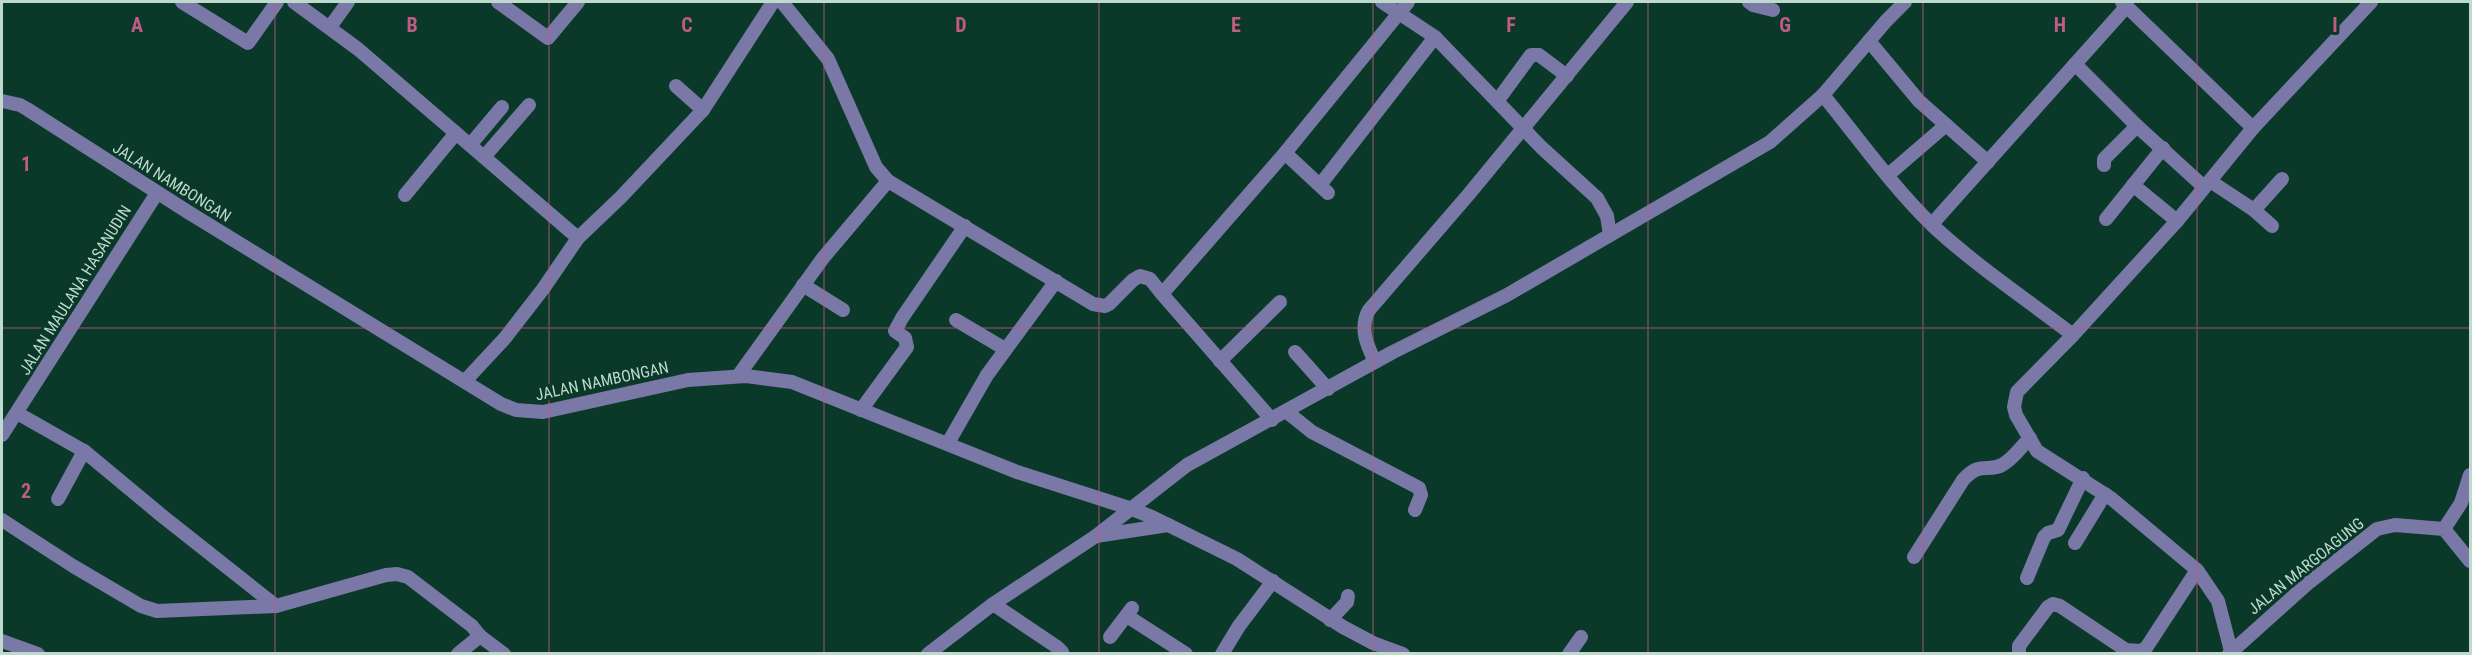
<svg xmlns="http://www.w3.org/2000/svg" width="2472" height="655" font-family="'Roboto Condensed',sans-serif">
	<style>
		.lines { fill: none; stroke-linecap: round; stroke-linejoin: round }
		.minor { stroke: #7a78a6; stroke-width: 14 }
		.grid { fill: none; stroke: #c05c83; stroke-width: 1.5; stroke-opacity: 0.55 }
		.labels { text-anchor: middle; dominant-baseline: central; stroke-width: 6; stroke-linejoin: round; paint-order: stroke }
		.street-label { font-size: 16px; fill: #bddacd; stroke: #0a3929 }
		.grid-label { font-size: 20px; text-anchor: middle; font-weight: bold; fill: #c05c83; stroke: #0a3929; stroke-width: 6; stroke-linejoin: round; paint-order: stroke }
	</style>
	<rect width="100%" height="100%" fill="#0a3929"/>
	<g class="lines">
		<g class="minor">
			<path d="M182,2l66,41 29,-41"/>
			<path d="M294,2l64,47 220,189"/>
			<path d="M498,2l50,36 30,-36"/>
			<path d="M782,2l46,57 48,108 12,14 205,123 12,2 4,-2 24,-24 7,-4 10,3 12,15"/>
			<path d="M1382,2l53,35 106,110 56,51 10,18 3,19"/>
			<path d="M1749,2l4,3 20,5"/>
			<path d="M2122,2l131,126"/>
			<path d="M330,27l18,-25"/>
			<path d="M1869,41l50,60 69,61"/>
			<path d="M2075,64l62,62 67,61"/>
			<path d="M676,86l27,24"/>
			<path d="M1823,95c36,44 69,91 109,130 43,40 94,74 141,110"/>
			<path d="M1498,100l33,-45h8l28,21"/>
			<path d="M2,101l18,4 7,4 161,103 313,192 15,6 27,2 145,-32 58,-4 46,6 225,90 112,36 23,9 85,42 106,68 30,16 30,11"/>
			<path d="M470,145l32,-38"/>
			<path d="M1285,153l43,40"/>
			<path d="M484,157l45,-52"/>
			<path d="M2104,165v-6l33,-33"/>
			<path d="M1888,175l58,-50"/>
			<path d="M2210,181l44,29 18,16"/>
			<path d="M1320,185l115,-148"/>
			<path d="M2133,185l44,36"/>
			<path d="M405,195l51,-62"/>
			<path d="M2254,210l28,-31"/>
			<path d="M2106,219l57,-71"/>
			<path d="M1932,224l195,-218"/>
			<path d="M803,285l40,25"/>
			<path d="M956,320l49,29"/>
			<path d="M1295,352l33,37"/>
			<path d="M1220,361l60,-59"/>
			<path d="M1375,362c-8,-17 -16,-34 -6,-52l100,-116 158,-192"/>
			<path d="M738,376l85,-118 65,-77"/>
			<path d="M465,381l40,-43 38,-49 35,-51 43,-41 82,-87 70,-108"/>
			<path d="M861,410l46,-63 -2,-9 -10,-7 7,-13 63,-92"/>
			<path d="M1287,412l25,20 107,56 2,7 -6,15"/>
			<path d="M17,413l67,38 77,64 115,91"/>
			<path d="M1272,420l-110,-126 123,-141 123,-151"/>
			<path d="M2,435l155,-242"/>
			<path d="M948,443l39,-68 69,-94"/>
			<path d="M58,499l26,-48"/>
			<path d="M2,520l71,46 68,40 16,5 119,-5 110,-31 11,-1 11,3 64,49 8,10 24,18"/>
			<path d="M2444,529l17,-26 9,-28"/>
			<path d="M1096,536l72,-11"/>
			<path d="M2075,543l30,-49"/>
			<path d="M1914,557l49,-77c18,-20 24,-7 39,-15 10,-5 20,-19 28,-27"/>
			<path d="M2027,578l17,-41 4,-4 10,-3 25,-52"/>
			<path d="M993,604l64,43 5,5 -1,2"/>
			<path d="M1127,616l59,38"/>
			<path d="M1330,620l17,-18 1,-6"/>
			<path d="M1110,637l22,-29"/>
			<path d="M2,641l36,13"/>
			<path d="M2231,651l-13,-50 -21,-31 -85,-71 -75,-48 -21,-36 -2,-8 3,-15 56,-57 104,-114 76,-93 118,-126"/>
			<path d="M458,654l22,-18"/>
			<path d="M928,654l65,-50 103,-68 91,-71 206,-113 114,-57 263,-153 53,-47 63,-74 19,-19"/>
			<path d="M1222,654l17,-28 34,-45"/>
			<path d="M1569,654l12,-17"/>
			<path d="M2019,654v-8l29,-39 5,-3 7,2 66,44 15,1 5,-3 51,-78"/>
			<path d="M2229,654l78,-70 70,-55 18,-4 49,4 26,32"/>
		</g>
	</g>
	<path class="grid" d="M275,2v652M549,2v652M824,2v652M1099,2v652M1373,2v652M1648,2v652M1923,2v652M2197,2v652M2,328h2468"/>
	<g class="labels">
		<g class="street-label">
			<text transform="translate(172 182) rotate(32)">JALAN NAMBONGAN</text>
			<text transform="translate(75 290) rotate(-58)">JALAN MAULANA HASANUDIN</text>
			<text transform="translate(602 381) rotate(-12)">JALAN NAMBONGAN</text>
			<text transform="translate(2306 566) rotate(-39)">JALAN MARGOAGUNG</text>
		</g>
	</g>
	<g class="grid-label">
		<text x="137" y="32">A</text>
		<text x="412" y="32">B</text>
		<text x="687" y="32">C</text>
		<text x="961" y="32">D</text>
		<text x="1236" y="32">E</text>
		<text x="1511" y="32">F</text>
		<text x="1785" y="32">G</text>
		<text x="2060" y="32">H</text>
		<text x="2335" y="32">I</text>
		<text x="26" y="171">1</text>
		<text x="26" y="498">2</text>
	</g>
	<rect width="2472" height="655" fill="none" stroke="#bddacd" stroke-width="6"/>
</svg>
